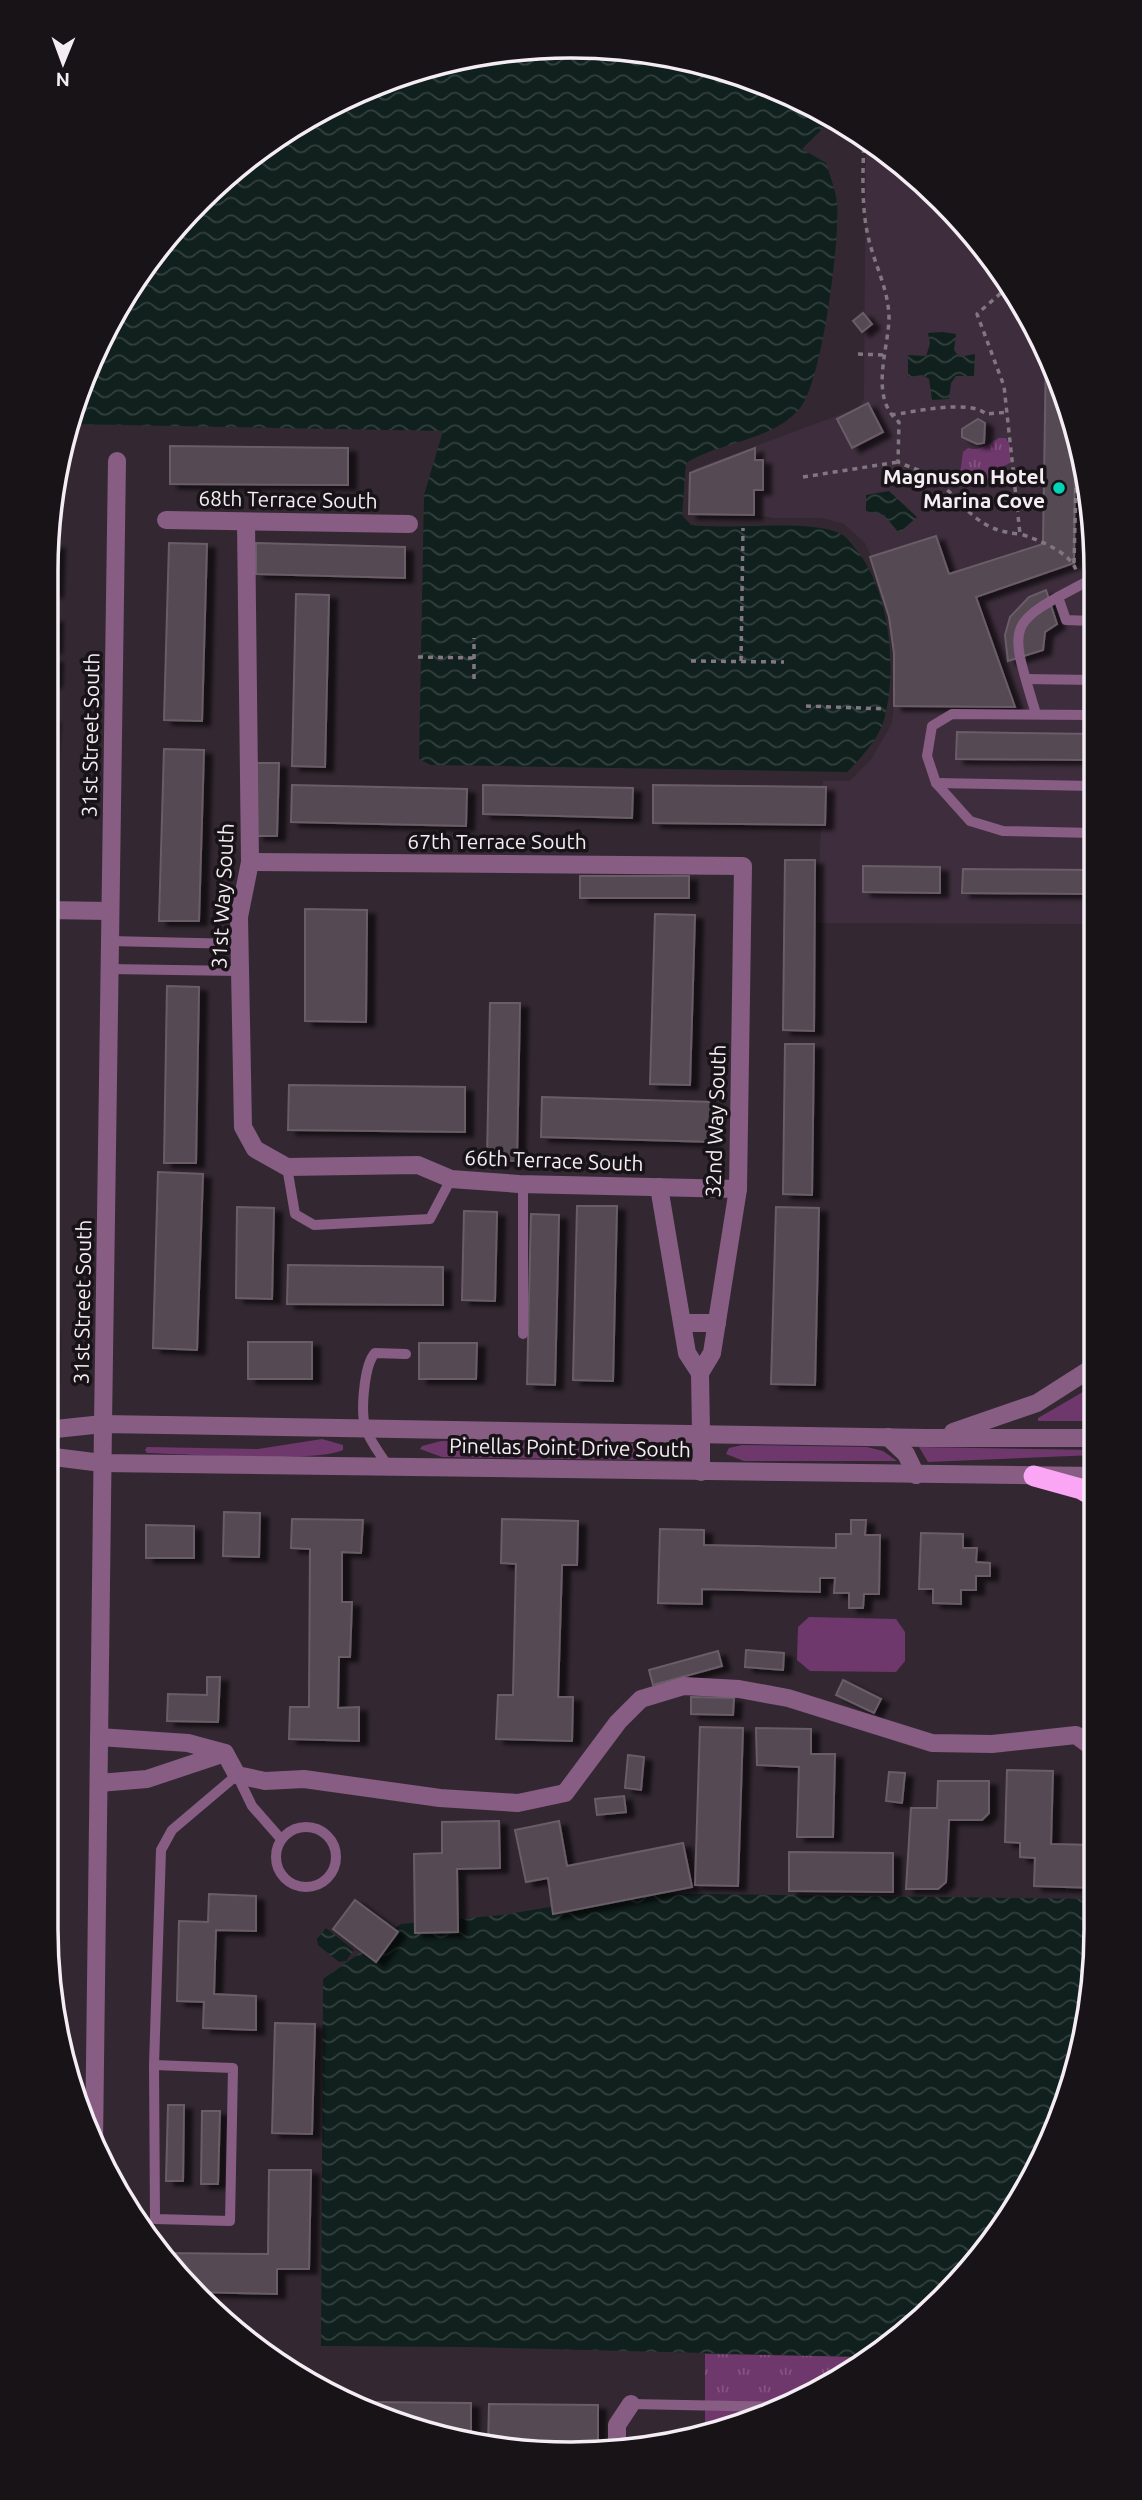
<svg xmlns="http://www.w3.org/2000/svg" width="1142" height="2500" font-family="Ubuntu,sans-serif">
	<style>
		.built { fill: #3e2e3d }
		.grass { fill: #6f386c }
		.park { fill: url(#park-tufts) }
		.water { fill: url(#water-waves) }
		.building { fill: #544853; stroke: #6a5d68; stroke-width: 2; filter: url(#shadow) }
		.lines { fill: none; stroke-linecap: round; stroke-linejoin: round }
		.path { stroke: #817780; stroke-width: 3.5; stroke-dasharray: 5 5; stroke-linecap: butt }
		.service { stroke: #875d84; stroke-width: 10 }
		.minor { stroke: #875d84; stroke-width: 18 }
		.tertiary { stroke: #875d84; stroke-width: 18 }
		.motorway { stroke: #fba6f4; stroke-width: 21 }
		.poi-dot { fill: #00d5b7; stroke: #181317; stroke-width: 2.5 }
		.labels { text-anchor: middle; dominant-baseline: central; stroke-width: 7; stroke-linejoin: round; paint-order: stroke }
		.poi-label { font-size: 21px; font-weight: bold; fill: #f5edf4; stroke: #181317; text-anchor: end }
		.street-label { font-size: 21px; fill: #f5edf4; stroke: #181317 }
		.rim { fill: none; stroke: #f5edf4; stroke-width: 3.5 }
	</style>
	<defs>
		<pattern id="park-tufts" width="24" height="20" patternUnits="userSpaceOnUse" patternTransform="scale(1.75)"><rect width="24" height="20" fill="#6f386c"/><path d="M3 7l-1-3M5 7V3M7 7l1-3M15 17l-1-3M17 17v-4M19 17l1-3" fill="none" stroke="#845582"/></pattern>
		<pattern id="water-waves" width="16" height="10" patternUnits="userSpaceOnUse" patternTransform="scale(1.75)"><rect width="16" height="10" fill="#10201c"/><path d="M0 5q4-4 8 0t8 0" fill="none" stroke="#33413e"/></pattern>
		<filter id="shadow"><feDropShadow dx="8" dy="4.5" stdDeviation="2" flood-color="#0009"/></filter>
	</defs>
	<rect width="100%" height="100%" fill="#332832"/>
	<path class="built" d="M866,140l25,14 97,97 68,119 36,132 1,422 -276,-1 6,-142h27l21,-21 21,-37 7,-62 -12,-71 -22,-47 -21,-19 -22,-6h-48l-83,-13 3,-36 164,-61 6,-9z"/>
	<g class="grass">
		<path d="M1095,1385v36h-57v-3z"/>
		<path d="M322,1439l21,6v5c-26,13 -159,4 -196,3l-2,-3 2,-3 111,2z"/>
		<path d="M441,1441l211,3 17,7 -17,9 -210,-3 -22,-8 2,-3z"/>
		<path d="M742,1445l125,2 16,4 14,10h-153l-18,-7 3,-6z"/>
		<path d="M919,1447l176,3v5l-167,7z"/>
		<path d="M809,1617l87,2 9,13v29l-9,11 -86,-1 -13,-11 1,-33z"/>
	</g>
	<g class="park">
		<path d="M999,438h7l4,8v17l-14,7 -12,13h-19l-5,-9 3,-22 5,-4c13,4 20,-5 31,-10z"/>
		<path d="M705,2354l161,3 -33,27 -87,40 -41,-1z"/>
	</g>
	<g class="water">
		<path d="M571,46l102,10 99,29 59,35 -29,29 24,14c4,13 10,28 11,41 3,36 -15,179 -37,204 -27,33 -79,33 -114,55l-4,52 9,10c39,5 117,-6 148,8 6,2 11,9 15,14 36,41 44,122 30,173 -6,20 -23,38 -37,52l-416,-7 -12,-6 5,-264 19,-64 -374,-7 16,-54 49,-91 65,-79 80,-66 91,-48 98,-30z"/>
		<path d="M942,332l14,2 -2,16 5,7 16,-3 -1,22h-18l-5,7 -2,16 -17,1 -3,-21 -7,-4 -14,2v-22l18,1 4,-12 -2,-11z"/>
		<path d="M889,491l28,26 -18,16 -15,-18 -18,-4v-16z"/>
		<path d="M635,1893l461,6 -10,132 -29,99 -91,146 -100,81 -398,-10 -147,-1 2,-367 78,-55 101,-9z"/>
		<path d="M326,1928l28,22 -8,11 -7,1 -21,-17 -1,-6z"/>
	</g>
	<g class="building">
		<path d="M863,313l9,11 -10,8 -9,-11z"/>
		<path d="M1046,352l10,18 19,69 -1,124 -98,34 39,110 -121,-1v-53l-5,-36 -19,-60 66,-21 13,38 94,-30z"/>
		<path d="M868,403l15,29 -31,16 -15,-29z"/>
		<path d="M978,419l7,4 -1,20 -7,1 -15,-7v-8z"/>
		<path d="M170,446l178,2v37l-178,-1z"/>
		<path d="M755,448v12h8v30h-9v25l-65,-1 1,-41z"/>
		<path d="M169,543l38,1 -5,177 -38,-1z"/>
		<path d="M256,543l149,4v31l-149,-4z"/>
		<path d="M48,544h9l-2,49h-9z"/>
		<path d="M1046,590l11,34 -12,8 -2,18 -35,11 -3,-26 5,-18 19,-20z"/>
		<path d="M296,594l33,1 -4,172 -33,-1z"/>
		<path d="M46,618h9l-1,31h-8z"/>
		<path d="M46,658h9l-1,25h-8z"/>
		<path d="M46,719h6l-4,43h-2z"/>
		<path d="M957,732l136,2v26l-137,-1z"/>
		<path d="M164,749l40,1 -5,171h-40z"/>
		<path d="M257,763h22l-2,73h-21z"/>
		<path d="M292,785l175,4 -1,37 -175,-4z"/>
		<path d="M483,785l150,3 -1,30 -149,-4z"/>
		<path d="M653,785l173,2 -1,38 -172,-2z"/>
		<path d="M785,860h30l-1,171 -31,-1z"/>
		<path d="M863,866l77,1v26l-77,-1z"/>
		<path d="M963,869l130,1v24l-131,-1z"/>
		<rect x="580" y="876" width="109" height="22"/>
		<path d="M305,909l62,1 -1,112 -61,-1z"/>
		<path d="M655,914l40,1 -5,170 -40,-1z"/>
		<path d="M167,986l32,1 -3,176h-32z"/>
		<path d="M490,1003h30l-3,158 -30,-1z"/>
		<path d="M785,1044h29l-2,151 -29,-1z"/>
		<path d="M289,1085l176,2v45l-177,-2z"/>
		<path d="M542,1097l171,5 -1,40 -171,-5z"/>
		<path d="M158,1172l45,2 -6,176 -44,-2z"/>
		<path d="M577,1206h40l-4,175 -40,-1z"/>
		<path d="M237,1207l37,1 -2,91 -36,-1z"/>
		<path d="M776,1207l43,1 -4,177 -44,-1z"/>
		<path d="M464,1211l33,1 -2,89 -33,-1z"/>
		<path d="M531,1214l28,1 -4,170 -28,-1z"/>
		<path d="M288,1265l155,2v38l-156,-1z"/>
		<path d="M46,1329h4l-1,51h-3z"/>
		<rect x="248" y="1342" width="64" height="37"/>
		<path d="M419,1343h58l-1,36h-57z"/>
		<path d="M224,1512l36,1 -1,44 -36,-1z"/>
		<path d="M292,1519l71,1 -2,33 -19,-1v50h10l-2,55h-11l-1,51 21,-1v34l-70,-2 1,-32h19l1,-158 -19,-1z"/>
		<path d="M502,1519l76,2 -1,44h-15l-4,132h15l-1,44 -76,-2 2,-44h15l3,-131 -15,-1z"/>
		<path d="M851,1520h15l-1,15h15l-1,59h-15l-1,14h-14v-15h-15l1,-15h-15v14l-118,-3v15l-44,-1 2,-74 44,1v15l132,3v-14h15z"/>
		<path d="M146,1525l48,1v32h-48z"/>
		<path d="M921,1533l42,1v14h14l-1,14 14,1v13h-14v14h-15v14l-28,-1v-14h-14z"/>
		<path d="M746,1650l38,3 -1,17 -38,-3z"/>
		<path d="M718,1651l4,15 -69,19 -4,-15z"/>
		<path d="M207,1677h13l-2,45 -51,-1 1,-27 39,1z"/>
		<path d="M843,1680l38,19 -7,14 -38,-18z"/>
		<path d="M691,1697l43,1 -1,17 -42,-1z"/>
		<path d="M700,1727l43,1 -5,158 -43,-1z"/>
		<path d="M756,1728l55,1v25h24l-2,83h-36l2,-70 -42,-2z"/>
		<path d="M628,1755l16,2 -3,33 -16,-2z"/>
		<path d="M1007,1770l46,1 -2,73 45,1 -1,43 -61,-2 1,-28 -15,-1v-14l-15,-1z"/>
		<path d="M889,1772l16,1 -3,30 -16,-2z"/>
		<path d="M938,1781h51v32l-7,7h-33l-3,62 -8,7h-32l5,-81h26z"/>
		<path d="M624,1796l2,16 -29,3 -2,-16z"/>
		<path d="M499,1821l1,47 -43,1 1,63 -43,1 -1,-79 28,-1v-31z"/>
		<path d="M559,1821l8,45 116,-23 9,44 -139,27 -5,-36 -22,4 -11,-52z"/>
		<path d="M789,1852l104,1v39l-104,-1z"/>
		<path d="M209,1894l47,2v35l-40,-1 -2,64 42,2v34l-53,-2 1,-26 -27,-1 2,-80 29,1z"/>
		<path d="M355,1900l43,32 -22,30 -43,-33z"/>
		<path d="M275,2023l40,1 -3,110 -40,-1z"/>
		<path d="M168,2105h16l-1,76h-17z"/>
		<path d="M202,2111h18l-2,73h-17z"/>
		<path d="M269,2170h42l-2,99h-32v25l-81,-2 -20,-17 -12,-16v-6l104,1z"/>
		<path d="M362,2402l109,1v42l-109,-41z"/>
		<path d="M489,2404l109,1v44l-110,-4z"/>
		<path d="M636,2442h36l-32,8h-4z"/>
	</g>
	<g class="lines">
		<g class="path">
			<path d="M864,138c-1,32 -3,67 4,98 6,28 21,53 21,83 -1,32 -20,79 10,103l-1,40c13,6 30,10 40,19 29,26 39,50 82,53"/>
			<path d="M1010,290l-9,3 -24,21 27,72 16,148c17,5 50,18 56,36"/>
			<path d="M858,354l26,1"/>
			<path d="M891,415c22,-3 79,-16 95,-1l23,-2"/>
			<path d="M803,477l95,-15"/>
			<path d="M1074,563l3,-117"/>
			<path d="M418,657l56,1"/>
			<path d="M691,661l93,1"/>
			<path d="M741,661l2,-133"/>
			<path d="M474,679v-41"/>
			<path d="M806,706l80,3"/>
		</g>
		<g class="service">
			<path d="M1058,597l8,23 26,1"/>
			<path d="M1026,679l67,1"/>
			<path d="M1036,714c-28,-94 -32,-89 56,-135"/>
			<path d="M1093,715l-141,-1 -20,12 -5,30 9,27 34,38 33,10 90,2"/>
			<path d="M936,783l157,3v37"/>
			<path d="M109,941l131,3"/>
			<path d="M109,969l131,2"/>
			<path d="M287,1167l8,47 19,11 116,-6 21,-40"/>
			<path d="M523,1334v-150"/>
			<path d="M389,1468c-7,-12 -19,-26 -23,-39 -6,-16 -2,-64 9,-76l31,1"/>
			<circle cx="306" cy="1857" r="30"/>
			<path d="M154,2065l1,154 75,2 3,-153 -79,-3 7,-215 11,-20 65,-55 15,31 29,33"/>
			<path d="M631,2404l152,3"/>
		</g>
		<g class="minor">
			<path d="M166,520l243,4"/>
			<path d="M246,522l4,340 -11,55 4,210 12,22 32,18 131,-2 33,14 68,5 219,5"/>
			<path d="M250,862l493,4 -5,323 -26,164 -12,20 1,60"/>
			<path d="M46,910l63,1"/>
			<path d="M659,1187l28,166 13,20"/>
			<path d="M682,1323h35"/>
			<path d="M103,1424l14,-963"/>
			<path d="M99,1737l89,6 37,10 12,22 28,6 39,-2 136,19 78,5 47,-10 53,-71 23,-23 43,-13 55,3 49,9 144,45 60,1 84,-9 20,15"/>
			<path d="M99,1783l48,-4 78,-26"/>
			<path d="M617,2449v-24l14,-21"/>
		</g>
		<g class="tertiary">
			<path d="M46,1430l57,-6 823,14h169"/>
			<path d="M953,1432l84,-29 58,-37"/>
			<path d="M888,1437l18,17 10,21"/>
			<path d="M46,1456l56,7 993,13"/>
			<path d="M701,1472v-39"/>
			<path d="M94,2143l9,-719"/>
		</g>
		<path class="motorway" d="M1034,1476l47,13 14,8"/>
	</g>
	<circle class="poi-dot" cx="1059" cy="488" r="7"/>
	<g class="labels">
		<g class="poi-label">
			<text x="1045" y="476">Magnuson Hotel<tspan x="1045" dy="24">Marina Cove</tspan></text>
		</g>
		<g class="street-label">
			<text transform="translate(288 499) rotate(1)">68th Terrace South</text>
			<text transform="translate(90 735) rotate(-89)">31st Street South</text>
			<text x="497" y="841">67th Terrace South</text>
			<text transform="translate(222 896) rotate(-87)">31st Way South</text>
			<text transform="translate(715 1121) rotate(-88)">32nd Way South</text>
			<text transform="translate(554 1160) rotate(2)">66th Terrace South</text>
			<text transform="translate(82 1302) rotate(-89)">31st Street South</text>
			<text transform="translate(570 1447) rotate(1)">Pinellas Point Drive South</text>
		</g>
	</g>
	<path d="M0 0H1142V2500H0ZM571 58H571A513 513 0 0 1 1084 571V1929A513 513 0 0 1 571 2442H571A513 513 0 0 1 58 1929V571A513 513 0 0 1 571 58Z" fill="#181317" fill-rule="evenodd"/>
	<path class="rim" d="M571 58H571A513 513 0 0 1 1084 571V1929A513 513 0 0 1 571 2442H571A513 513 0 0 1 58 1929V571A513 513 0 0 1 571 58Z"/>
	<g transform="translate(63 63) rotate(181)" stroke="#181317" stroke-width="5" paint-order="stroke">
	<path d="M0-5L12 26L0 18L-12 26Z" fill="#f5edf4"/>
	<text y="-10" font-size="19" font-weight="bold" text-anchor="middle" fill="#f5edf4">N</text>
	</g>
</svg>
